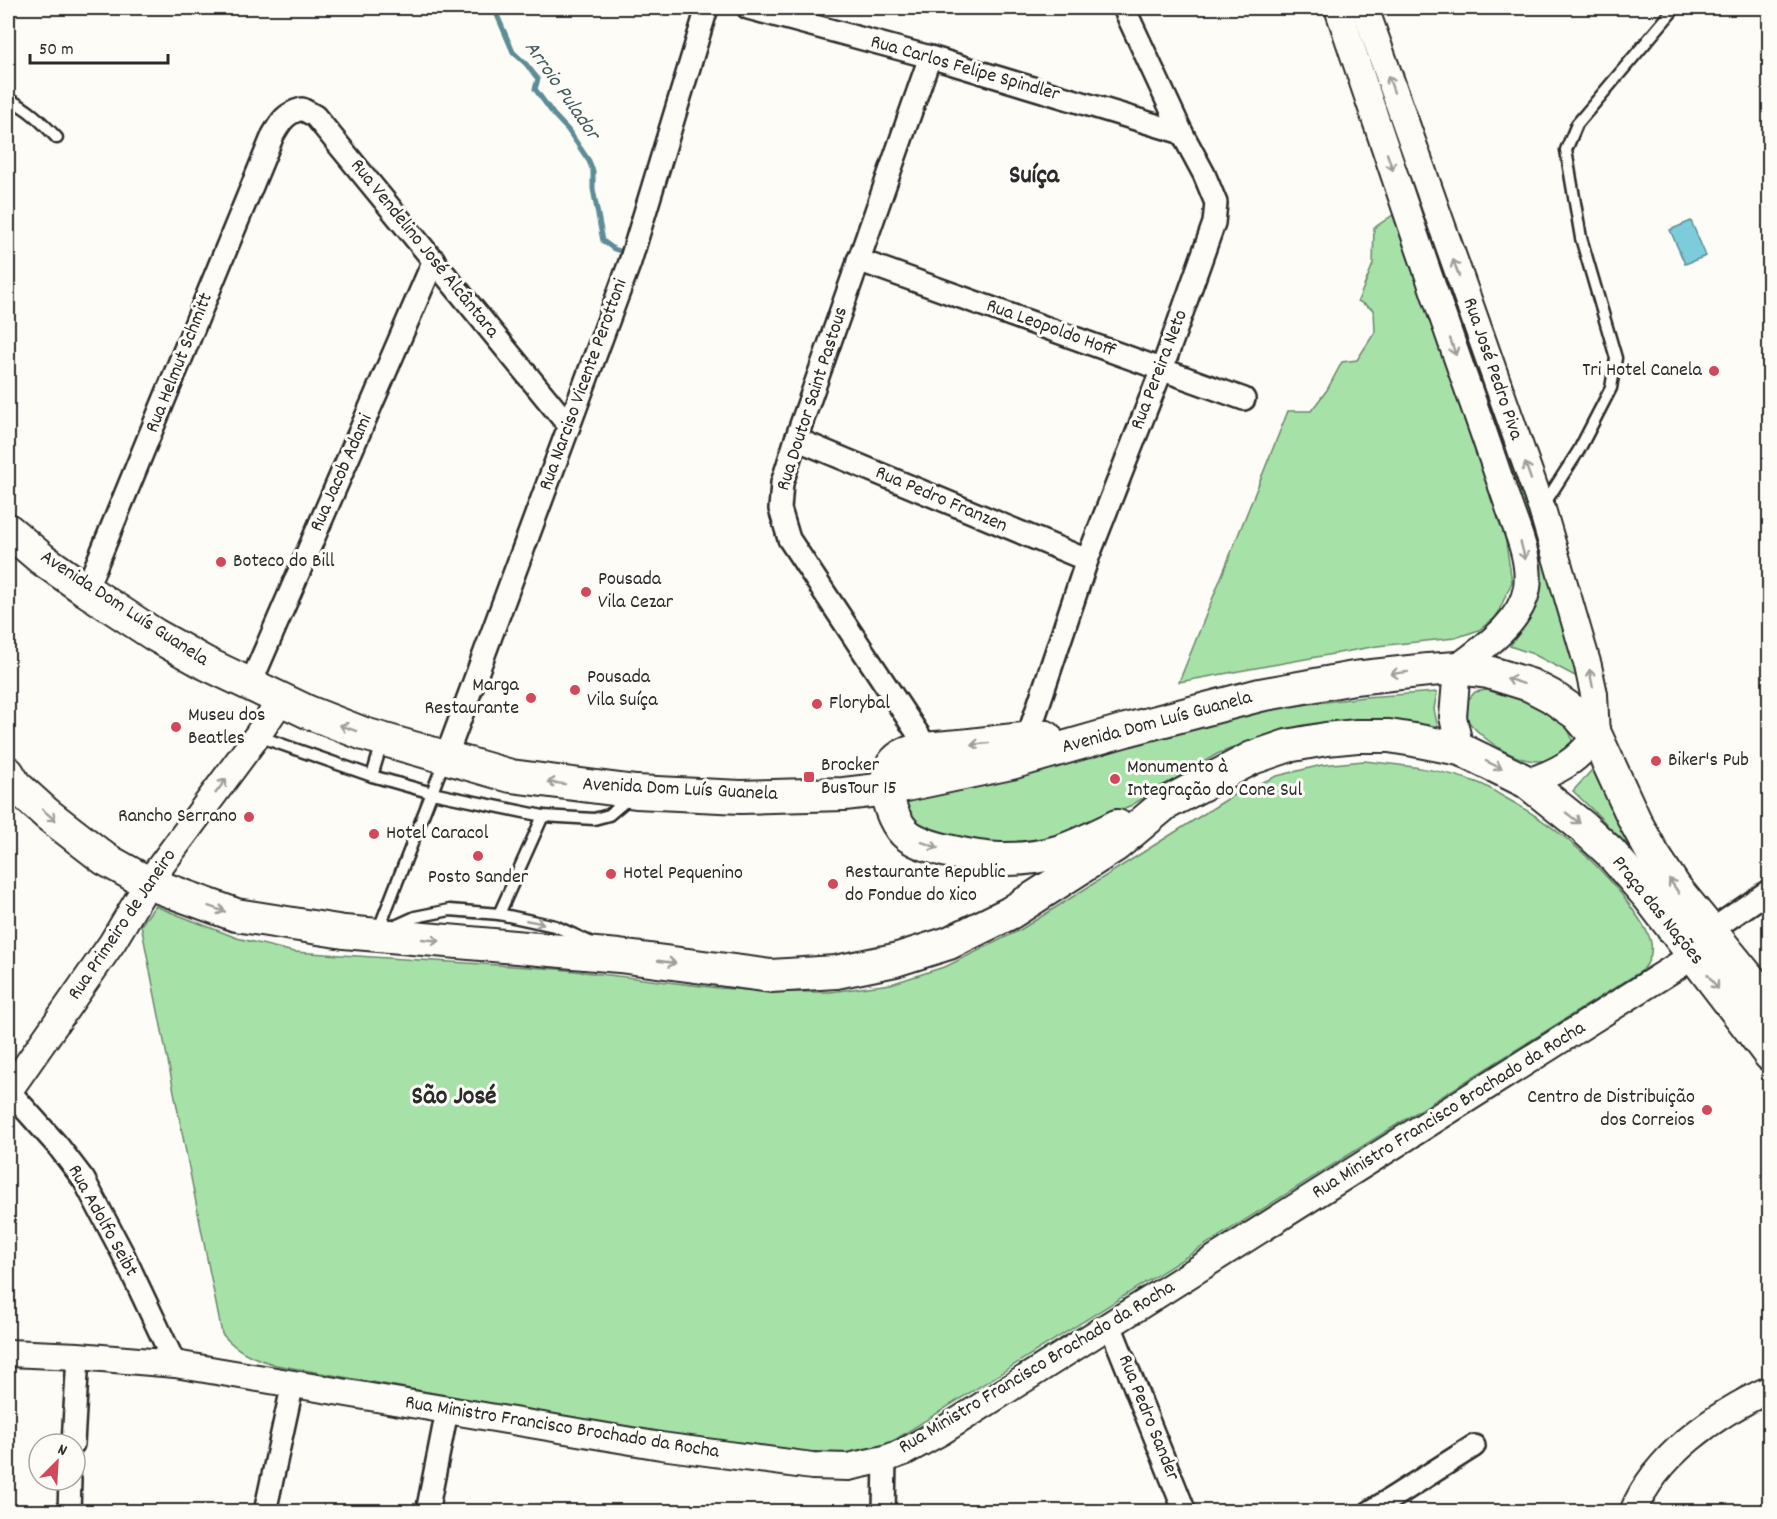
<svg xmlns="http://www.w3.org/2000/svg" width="1777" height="1519" font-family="Dekko,sans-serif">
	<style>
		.green { fill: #a6e2a8; stroke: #68866a; stroke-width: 1.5 }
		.water { fill: #7dccdb; stroke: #5c8c95; stroke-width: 1.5 }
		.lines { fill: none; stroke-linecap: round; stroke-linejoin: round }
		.stream { stroke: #5c8c95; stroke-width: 5 }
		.service-casing { stroke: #2b2b2b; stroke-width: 15 }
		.minor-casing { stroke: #2b2b2b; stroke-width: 26 }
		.tertiary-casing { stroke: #2b2b2b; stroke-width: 30 }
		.primary-casing { stroke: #2b2b2b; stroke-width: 36 }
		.service { stroke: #fdfcf7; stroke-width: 10 }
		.minor { stroke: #fdfcf7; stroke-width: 21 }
		.tertiary { stroke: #fdfcf7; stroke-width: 26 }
		.primary { stroke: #fdfcf7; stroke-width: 32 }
		.oneway { stroke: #9e9e9b }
		.poi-dot { fill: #d1495b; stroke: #fdfcf7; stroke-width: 2 }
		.labels { text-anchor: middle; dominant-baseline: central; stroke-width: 6; stroke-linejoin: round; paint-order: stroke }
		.street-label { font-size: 20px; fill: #2b2b2b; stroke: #fdfcf7 }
		.poi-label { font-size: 20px; fill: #2b2b2b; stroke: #fdfcf7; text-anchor: start }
		.water-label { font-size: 21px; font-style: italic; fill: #445b60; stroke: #fdfcf7 }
		.district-label { font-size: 26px; font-weight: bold; fill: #2b2b2b; stroke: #fdfcf7 }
	</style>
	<rect width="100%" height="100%" fill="#fdfcf7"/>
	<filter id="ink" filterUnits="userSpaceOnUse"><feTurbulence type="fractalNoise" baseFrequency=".0167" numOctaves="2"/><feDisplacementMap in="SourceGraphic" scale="12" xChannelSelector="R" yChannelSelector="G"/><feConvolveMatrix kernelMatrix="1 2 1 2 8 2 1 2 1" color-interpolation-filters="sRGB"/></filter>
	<g filter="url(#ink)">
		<g class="green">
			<path d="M1418,195l112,315 51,169 -48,-25 -23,-8 16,-23 7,-15 -122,-410z"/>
			<path d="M1393,215l112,322 7,45 -16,35 -17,13 -24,8 -78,8 -198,36 109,-271h23l16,-21 15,-28 15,-2 18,-28 -1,-22 -16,-9 15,-37 1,-36z"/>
			<path d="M1492,689c10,2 22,3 31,8 15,6 62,33 45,53 -3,3 -8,5 -12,7 -30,15 -74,-16 -91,-40l1,-15 9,-10z"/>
			<path d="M1437,692l-3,17 4,19 -37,-6 -37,-3 -60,6 -29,7 -58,22 -127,76 -65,16 -53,-2 -53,-16 -20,-28 371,-91 95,-12z"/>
			<path d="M1364,761c38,4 76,8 112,21 10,3 19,10 28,15 51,28 95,64 129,113 14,20 28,37 10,60l-766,481 -49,12 -552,-98c-23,-7 -37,-12 -54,-31l-81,-409 14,-19 82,32 57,14 264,17 160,19 59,4h53l61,-8 56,-18 73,-36 217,-137 40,-17 45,-11z"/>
			<path d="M1599,762l68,133 -47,-53 -17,-22 -30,-29z"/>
		</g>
		<path class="water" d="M1691,221l15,35 -21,8 -15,-34z"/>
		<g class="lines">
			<path class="stream" d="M494,8l19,44 13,12 12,15 -3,10 19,26 14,15 21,31 4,10v18l10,52 11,8 12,4"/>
			<defs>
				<g id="service">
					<path d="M1768,8l2,1"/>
					<path d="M8,99c20,9 34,23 49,39"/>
					<path d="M1543,506l36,-56 32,-62 5,-30 -35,-120 -15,-88 11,-26 98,-116"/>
					<path d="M258,736l114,40"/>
					<path d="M382,743l-10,33 60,17 111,23 51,3 15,-4 20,-17"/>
					<path d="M499,914l44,-98"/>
					<path d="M393,927l22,-10 35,-7 49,4 56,12 37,17"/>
					<path d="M378,931l67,-172"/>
				</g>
				<g id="minor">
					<path d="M748,8l182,49 252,76"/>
					<path d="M858,260l386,139"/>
					<path d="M796,439l291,121"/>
					<path d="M86,590l187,-455c8,-14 13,-22 29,-26l13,7 254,310"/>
					<path d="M250,685l184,-425"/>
					<path d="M1027,739l60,-179 75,-191 52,-146 2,-20 -12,-29 -22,-41 -58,-125"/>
					<path d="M928,749l-139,-210 -9,-30 2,-26 14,-44 134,-382"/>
					<path d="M446,757l184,-495 77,-254"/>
					<path d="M1709,932l61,-42"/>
					<path d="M9,1091l49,55 26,34 39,74 52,110"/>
					<path d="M1110,1325l75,187"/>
					<path d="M73,1444l5,-88"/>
					<path d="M69,1512l1,-32"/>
					<path d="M265,1512l28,-129"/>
					<path d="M427,1512l20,-101"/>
					<path d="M884,1512l1,-53"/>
					<path d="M1370,1512l104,-66"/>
				</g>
				<g id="tertiary">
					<path d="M1338,8c44,130 87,260 133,389 13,36 25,72 37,107 9,26 23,56 19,84 -6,35 -44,60 -70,80l-4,49 7,32"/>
					<path d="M1365,8l177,501 46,157 6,28 2,42c-20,26 -38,36 -69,46"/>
					<path d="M8,1092l104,-149 36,-60 109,-147 24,-36"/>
					<path d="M8,1353l70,3 97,8 486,82 151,20 36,1 37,-8 19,-7 38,-21 751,-475"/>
					<path d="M1633,1512c23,-57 83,-98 137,-123"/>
				</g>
				<g id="primary">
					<path d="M8,530l34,29 44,31 69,45 50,28 103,49 56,22 147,42 125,16 105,5 103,-3 43,-5 124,-26 115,-33 134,-35 94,-17 74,-8 29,-2 31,4 42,13 21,11 26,18 19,22 40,87 17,31 23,35 94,115"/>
					<path d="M1046,737c-28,2 -57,6 -86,9 -17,2 -38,1 -54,8 -12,5 -19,16 -19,29 -1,16 6,38 18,50 15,15 74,26 96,26 50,1 73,-12 116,-33"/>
					<path d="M8,773l7,12 32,29 58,45 43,24 88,32 108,17 275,24 152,20 65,-4 59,-12 54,-17 61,-30 106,-68 49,-41 87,-46 35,-12 39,-7 31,-3h32l25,4 46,9 67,33 56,45 27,25 39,45 121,158"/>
				</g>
			</defs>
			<use href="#service" class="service-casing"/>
			<use href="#minor" class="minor-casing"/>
			<use href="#tertiary" class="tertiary-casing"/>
			<use href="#primary" class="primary-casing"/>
			<use href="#service" class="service"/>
			<use href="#minor" class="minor"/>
			<use href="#tertiary" class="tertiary"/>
			<use href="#primary" class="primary"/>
		</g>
		<defs><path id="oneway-shaft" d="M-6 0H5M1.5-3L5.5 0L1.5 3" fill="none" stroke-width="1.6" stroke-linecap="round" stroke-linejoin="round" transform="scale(1.5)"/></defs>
		<g class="oneway">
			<use href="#oneway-shaft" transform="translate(1391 84) rotate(-109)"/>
			<use href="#oneway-shaft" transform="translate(1390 162) rotate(71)"/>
			<use href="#oneway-shaft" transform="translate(1456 268) rotate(-110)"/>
			<use href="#oneway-shaft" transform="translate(1453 347) rotate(71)"/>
			<use href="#oneway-shaft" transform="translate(1528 471) rotate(-109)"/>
			<use href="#oneway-shaft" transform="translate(1523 551) rotate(75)"/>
			<use href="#oneway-shaft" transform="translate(1399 673) rotate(173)"/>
			<use href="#oneway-shaft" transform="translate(1591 678) rotate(-101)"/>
			<use href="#oneway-shaft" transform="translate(1515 681) rotate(-162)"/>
			<use href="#oneway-shaft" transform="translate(348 728) rotate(-160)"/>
			<use href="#oneway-shaft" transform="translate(980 744) rotate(174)"/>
			<use href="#oneway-shaft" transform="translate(1494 765) rotate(26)"/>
			<use href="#oneway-shaft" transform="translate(556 783) rotate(-173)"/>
			<use href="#oneway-shaft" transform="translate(221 786) rotate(-53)"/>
			<use href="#oneway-shaft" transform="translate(49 815) rotate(40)"/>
			<use href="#oneway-shaft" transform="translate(1573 818) rotate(38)"/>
			<use href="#oneway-shaft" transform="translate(930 845) rotate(20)"/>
			<use href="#oneway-shaft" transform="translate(1674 886) rotate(-124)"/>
			<use href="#oneway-shaft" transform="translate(217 909) rotate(19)"/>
			<use href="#oneway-shaft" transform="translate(535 922) rotate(11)"/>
			<use href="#oneway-shaft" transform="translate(431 940) rotate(6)"/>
			<use href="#oneway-shaft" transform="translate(667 962) rotate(8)"/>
			<use href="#oneway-shaft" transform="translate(1713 982) rotate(53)"/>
		</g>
	</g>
	<g class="poi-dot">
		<circle cx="1714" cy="371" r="6"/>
		<circle cx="221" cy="562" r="6"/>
		<circle cx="586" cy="592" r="6"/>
		<circle cx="575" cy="690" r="6"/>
		<circle cx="531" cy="698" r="6"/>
		<circle cx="817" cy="704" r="6"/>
		<circle cx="176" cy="727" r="6"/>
		<circle cx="1656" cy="761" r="6"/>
		<rect x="803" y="771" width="12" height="12" rx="3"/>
		<circle cx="1115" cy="779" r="6"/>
		<circle cx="249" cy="817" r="6"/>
		<circle cx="374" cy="834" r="6"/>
		<circle cx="478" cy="856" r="6"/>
		<circle cx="611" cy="874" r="6"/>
		<circle cx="833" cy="884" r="6"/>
		<circle cx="1707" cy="1110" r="6"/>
	</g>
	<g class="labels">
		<g class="street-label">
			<text transform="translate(965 69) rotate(16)">Rua Carlos Felipe Spindler</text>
			<text transform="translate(424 249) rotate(51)">Rua Vendelino José Alcântara</text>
			<text transform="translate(1051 329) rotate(20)">Rua Leopoldo Hoff</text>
			<text transform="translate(180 363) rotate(-68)">Rua Helmut Schmitt</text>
			<text transform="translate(1492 369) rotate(71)">Rua José Pedro Piva</text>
			<text transform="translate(1160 370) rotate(-69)">Rua Pereira Neto</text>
			<text transform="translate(584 385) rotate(-70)">Rua Narciso Vicente Perottoni</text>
			<text transform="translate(813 399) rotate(-72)">Rua Doutor Saint Pastous</text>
			<text transform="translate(342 473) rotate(-66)">Rua Jacob Adami</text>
			<text transform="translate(941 500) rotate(23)">Rua Pedro Franzen</text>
			<text transform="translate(124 609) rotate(33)">Avenida Dom Luís Guanela</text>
			<text transform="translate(1157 723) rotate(-15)">Avenida Dom Luís Guanela</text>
			<text transform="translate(680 790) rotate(3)">Avenida Dom Luís Guanela</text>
			<text transform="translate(1657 911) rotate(51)">Praça das Nações</text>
			<text transform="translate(123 925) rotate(-56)">Rua Primeiro de Janeiro</text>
			<text transform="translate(1449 1111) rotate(-32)">Rua Ministro Francisco Brochado da Rocha</text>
			<text transform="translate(102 1221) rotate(61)">Rua Adolfo Seibt</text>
			<text transform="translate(1037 1368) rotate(-31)">Rua Ministro Francisco Brochado da Rocha</text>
			<text transform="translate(1148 1418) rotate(68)">Rua Pedro Sander</text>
			<text transform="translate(562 1428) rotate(9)">Rua Ministro Francisco Brochado da Rocha</text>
		</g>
		<g class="poi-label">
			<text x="1702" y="371" text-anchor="end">Tri Hotel Canela</text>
			<text x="233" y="562">Boteco do Bill</text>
			<text x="598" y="580">Pousada<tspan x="598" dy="23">Vila Cezar</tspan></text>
			<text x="587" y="678">Pousada<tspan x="587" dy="23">Vila Suíça</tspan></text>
			<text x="519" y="686" text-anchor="end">Marga<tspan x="519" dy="23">Restaurante</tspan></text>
			<text x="829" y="704">Florybal</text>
			<text x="188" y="716">Museu dos<tspan x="188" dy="23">Beatles</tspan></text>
			<text x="1668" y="761">Biker's Pub</text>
			<text x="821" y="766">Brocker<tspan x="821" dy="23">BusTour 15</tspan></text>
			<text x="1127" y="768">Monumento à<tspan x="1127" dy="23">Integração do Cone Sul</tspan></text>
			<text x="237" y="817" text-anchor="end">Rancho Serrano</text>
			<text x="386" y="834">Hotel Caracol</text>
			<text x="845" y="873">Restaurante Republic<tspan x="845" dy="23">do Fondue do Xico</tspan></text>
			<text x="623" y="874">Hotel Pequenino</text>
			<text x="478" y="878" text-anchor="middle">Posto Sander</text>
			<text x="1695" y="1098" text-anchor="end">Centro de Distribuição<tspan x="1695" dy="23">dos Correios</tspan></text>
		</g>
		<g class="water-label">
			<text transform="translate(561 91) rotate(55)">Arroio Pulador</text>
		</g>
		<g class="district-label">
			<text x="1034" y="176">Suíça</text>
			<text x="454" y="1097">São José</text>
		</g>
	</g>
	<rect width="1777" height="1519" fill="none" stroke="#fdfcf7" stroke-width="30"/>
	<rect x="15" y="15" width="1747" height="1489" fill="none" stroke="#2b2b2b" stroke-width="2" filter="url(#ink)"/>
	<g transform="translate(57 1462) rotate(24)"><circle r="28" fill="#fdfcf7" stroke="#a9a8a5" stroke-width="1.5"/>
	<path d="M0-4.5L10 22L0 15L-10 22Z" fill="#d1495b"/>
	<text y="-9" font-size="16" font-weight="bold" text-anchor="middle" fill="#2b2b2b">N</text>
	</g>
	<path d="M30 54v9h138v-9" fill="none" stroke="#2b2b2b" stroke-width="3"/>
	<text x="39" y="54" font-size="18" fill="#2b2b2b" stroke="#fdfcf7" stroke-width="4.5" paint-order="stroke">50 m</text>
</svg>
